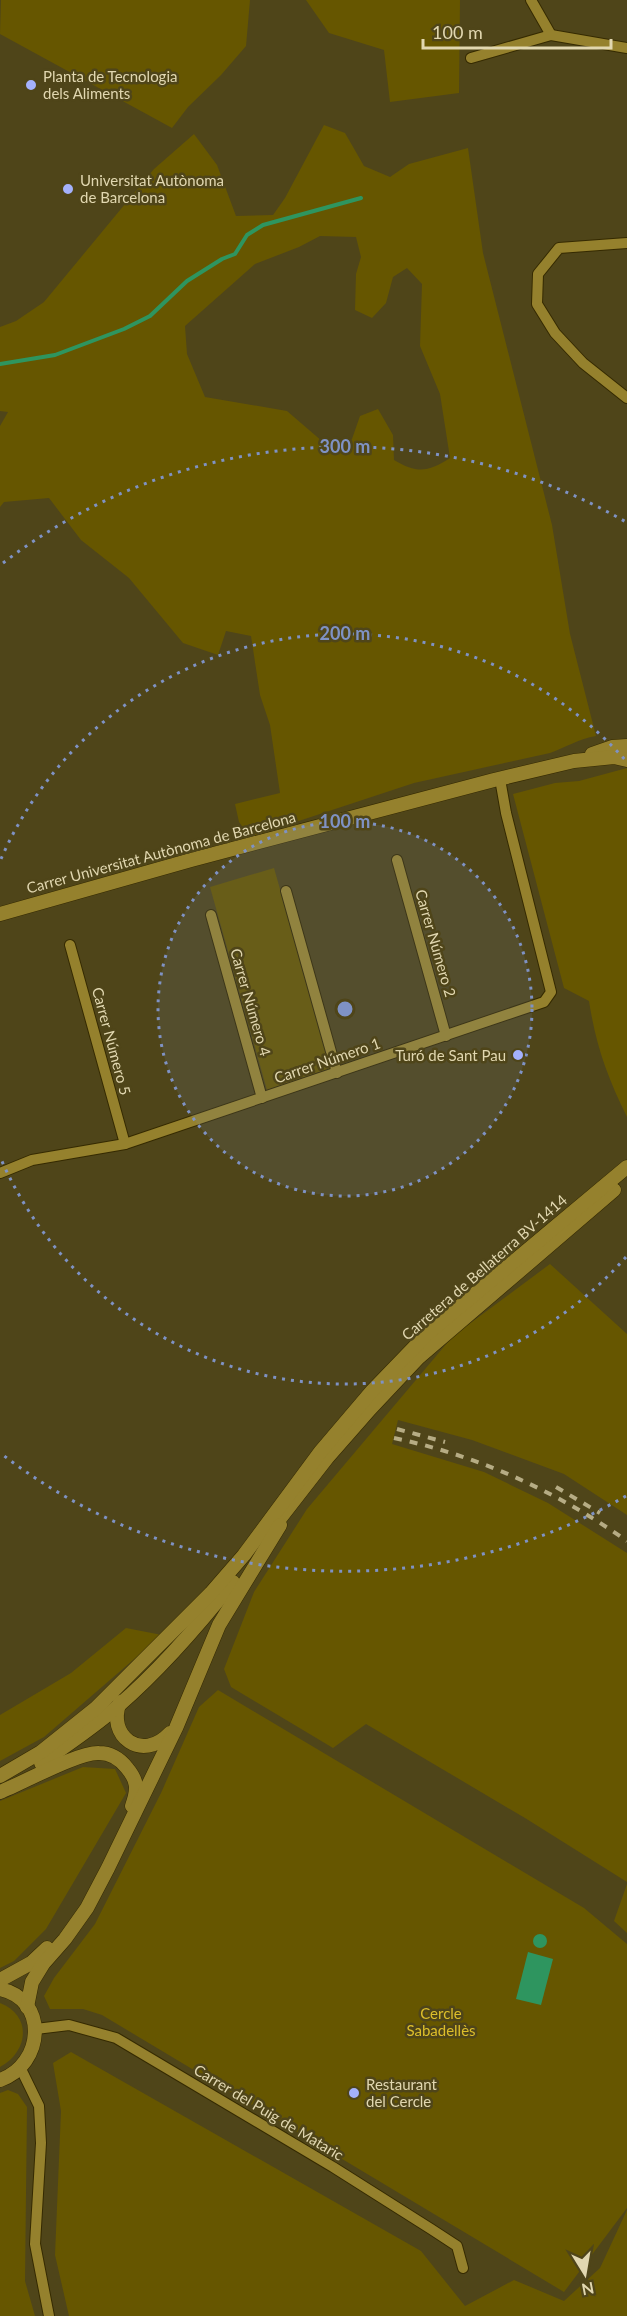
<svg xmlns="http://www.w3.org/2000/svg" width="627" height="2316" font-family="Lato,sans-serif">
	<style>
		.green { fill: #665600; fill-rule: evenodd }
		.water { fill: #2e955f }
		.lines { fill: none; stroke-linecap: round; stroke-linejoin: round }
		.stream { stroke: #2e955f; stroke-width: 4 }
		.minor-casing { stroke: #352a00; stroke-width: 12 }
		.tertiary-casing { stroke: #352a00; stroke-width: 15 }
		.minor { stroke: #95812d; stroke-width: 10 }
		.tertiary { stroke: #95812d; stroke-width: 14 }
		.rail { stroke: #b6ac84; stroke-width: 4; stroke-dasharray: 8 8; stroke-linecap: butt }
		.ring { fill: none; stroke: #7f92c4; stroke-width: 3; stroke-dasharray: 3 6 }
		.poi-dot { fill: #a4b1fc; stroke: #4f4519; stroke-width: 2 }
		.labels { text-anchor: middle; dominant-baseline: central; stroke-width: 5; stroke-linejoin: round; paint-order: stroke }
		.poi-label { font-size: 15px; fill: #e1d7b0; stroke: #4f4519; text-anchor: start }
		.street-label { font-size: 15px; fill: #e1d7b0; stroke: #4f4519 }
		.park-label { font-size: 15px; fill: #ddbe2a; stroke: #4f4519 }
		.centre { fill: #7f92c4; stroke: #4f4519; stroke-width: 3 }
		.ring-label { font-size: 18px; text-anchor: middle; font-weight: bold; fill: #7f92c4; stroke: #4f4519; stroke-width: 5; stroke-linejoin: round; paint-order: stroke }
	</style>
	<rect width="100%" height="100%" fill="#4f4519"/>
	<g class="green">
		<path d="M1,0h249l-4,46 -25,29 -33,32 -16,21 -172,-94z"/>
		<path d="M306,0h154l-1,93 -69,9 -6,-52 -55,-17z"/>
		<path d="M324,125l21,8 19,33 26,11 19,-13 59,-16 15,105 69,272 18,109 26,102c-17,3 -30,11 -46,17l-136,30 -164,54 -11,-15 -4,-18 45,-11 -10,-68 -10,-30 -9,-59 -25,-5 -8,24 -35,-12 -54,-65 -48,-38 -32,-42 -45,4 -4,5v-81l8,-14 -8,-1v-84l16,-6 28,-19 110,-133 40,-35 23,31 19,51 37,-1 12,-17zM320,236l36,1 5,20 -5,17 -1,36 17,8 14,-15 7,-26 14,-9 15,16 -2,62 20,48 10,64c-22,14 -32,16 -56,2l-1,-25 -15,-26 -18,7 -8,23 -15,15 -50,-43 -82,-14 -18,-43 -2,-28 70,-62 44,-17z"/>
		<path d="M627,768v349c-20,-41 -31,-71 -38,-116l-25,-13 -51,-194 42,-11 24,-2z"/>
		<path d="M274,868l57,200 -64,22 -57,-203z"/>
		<path d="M550,1264l77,70v181l-63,-41 -92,-34 -74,-20 -6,24 92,28 64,31 79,50v329l-102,-64 -159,-94 -33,24 -102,-61 -7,-18 30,-77 53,-83 146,-173z"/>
		<path d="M126,1628l36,7 -118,102 -44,24v-46l71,-42z"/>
		<path d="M218,1690l366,218 43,36v264l-63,84 -462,-277 -19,-6h-33l-6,-13 10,-18 41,-54 66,-131 38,-86z"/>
		<path d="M83,1767l32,2 11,24 -80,136 -32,32 -14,7v-167z"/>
		<path d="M627,1884v49l-13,-12z"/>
		<path d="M0,2003c33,13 28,49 0,64z"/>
		<path d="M71,2052l350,199 44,55 49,-26 50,21 36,-33 27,-58v106h-558l-14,-61 6,-144 -8,-48z"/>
		<path d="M8,2090l10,4 9,13 -2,174 10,35h-35v-223z"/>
	</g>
	<g class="water">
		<circle cx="540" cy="1941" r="7"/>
		<path d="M528,1952l25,7 -12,46 -25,-6z"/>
	</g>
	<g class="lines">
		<path class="stream" d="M0,364l55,-9 69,-26 26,-13 37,-35 35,-22 13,-5 12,-19 16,-10 98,-27"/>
		<defs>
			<g id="minor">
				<path d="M531,0l20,35"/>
				<path d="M471,58l80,-23 76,13"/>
				<path d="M627,243l-68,5 -21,26 -1,30 18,29 28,30 44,35"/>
				<path d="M397,860l49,176"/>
				<path d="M286,891l51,182"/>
				<path d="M211,915l51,183"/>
				<path d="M70,945l55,199"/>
				<path d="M0,1173l32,-13 93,-16 419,-142 7,-10 -45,-179 -6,-34"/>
				<path d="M36,2029l33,-4 47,13 217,129 98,62 26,17 6,22"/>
				<path d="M21,2069l18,37 2,37 -6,101 14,72"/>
			</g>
			<g id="tertiary">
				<path d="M592,754l20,-7 15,-1"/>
				<path d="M0,914l191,-54 303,-80 80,-19 40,-4 13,3"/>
				<path d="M271,1530l56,-72 43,-49 48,-51 196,-168"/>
				<path d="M120,1702c-14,34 22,61 50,31"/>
				<path d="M41,1763c26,-18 53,-36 77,-57 43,-37 80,-80 115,-124"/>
				<path d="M0,1776l41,-24 55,-44 115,-115 33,-38 77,-104 51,-60 56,-58 199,-166"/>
				<path d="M0,1792c23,-9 78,-40 99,-39 12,0 21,6 28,15 11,13 11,21 5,38"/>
				<path d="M0,1980l31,-17 16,-15"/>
				<path d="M0,1989c49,10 44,76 0,91"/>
				<path d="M27,2007l5,-25 11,-18 22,-25 22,-31 21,-40 68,-140 43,-103 61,-100"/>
			</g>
		</defs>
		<use href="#minor" class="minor-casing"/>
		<use href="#tertiary" class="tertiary-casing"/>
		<use href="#minor" class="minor"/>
		<use href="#tertiary" class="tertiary"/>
		<g class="rail">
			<path d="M397,1429l48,13"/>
			<path d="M394,1438c85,18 162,53 233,103"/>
			<path d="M556,1487l44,26"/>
		</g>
	</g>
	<circle cx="345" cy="1009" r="187" fill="#7f92c4" fill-opacity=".12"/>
	<g class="ring">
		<circle cx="345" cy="1009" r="187"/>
		<path d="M626 1257A375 375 0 0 1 1 1159M1 859A375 375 0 0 1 626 761"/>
		<path d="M626 1496A562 562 0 0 1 3 1455M3 563A562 562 0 0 1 626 522"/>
	</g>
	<g class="poi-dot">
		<circle cx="31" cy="85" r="6"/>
		<circle cx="68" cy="189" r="6"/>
		<circle cx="518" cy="1055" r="6"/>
		<circle cx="354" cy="2093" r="6"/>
	</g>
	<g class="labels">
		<g class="poi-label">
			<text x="43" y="76">Planta de Tecnologia<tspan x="43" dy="17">dels Aliments</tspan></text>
			<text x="80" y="180">Universitat Autònoma<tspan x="80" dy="17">de Barcelona</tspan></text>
			<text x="506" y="1055" text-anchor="end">Turó de Sant Pau</text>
			<text x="366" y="2084">Restaurant<tspan x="366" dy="17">del Cercle</tspan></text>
		</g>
		<g class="street-label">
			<text transform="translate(161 852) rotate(-15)">Carrer Universitat Autònoma de Barcelona</text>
			<text transform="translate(436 943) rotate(74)">Carrer Número 2</text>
			<text transform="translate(251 1002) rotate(74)">Carrer Número 4</text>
			<text transform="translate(112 1041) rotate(75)">Carrer Número 5</text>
			<text transform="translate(327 1060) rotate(-19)">Carrer Número 1</text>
			<text transform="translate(484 1267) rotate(-41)">Carretera de Bellaterra BV-1414</text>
			<text transform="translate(269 2112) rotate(31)">Carrer del Puig de Mataric</text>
		</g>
		<g class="park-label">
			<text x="441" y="2013">Cercle<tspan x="441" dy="17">Sabadellès</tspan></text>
		</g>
	</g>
	<circle cx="345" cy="1009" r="9" class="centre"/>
	<g class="ring-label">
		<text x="345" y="453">300 m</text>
		<text x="345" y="640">200 m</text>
		<text x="345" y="828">100 m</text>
	</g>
	<g transform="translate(585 2274) rotate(169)" stroke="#4f4519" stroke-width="4.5" paint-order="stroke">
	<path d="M0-4.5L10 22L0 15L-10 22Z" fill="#e1d7b0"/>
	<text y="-9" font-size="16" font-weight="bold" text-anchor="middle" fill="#e1d7b0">N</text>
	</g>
	<path d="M423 39v9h188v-9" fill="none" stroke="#e1d7b0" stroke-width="3"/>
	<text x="432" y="39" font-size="18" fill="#e1d7b0" stroke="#4f4519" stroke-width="4.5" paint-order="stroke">100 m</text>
</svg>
